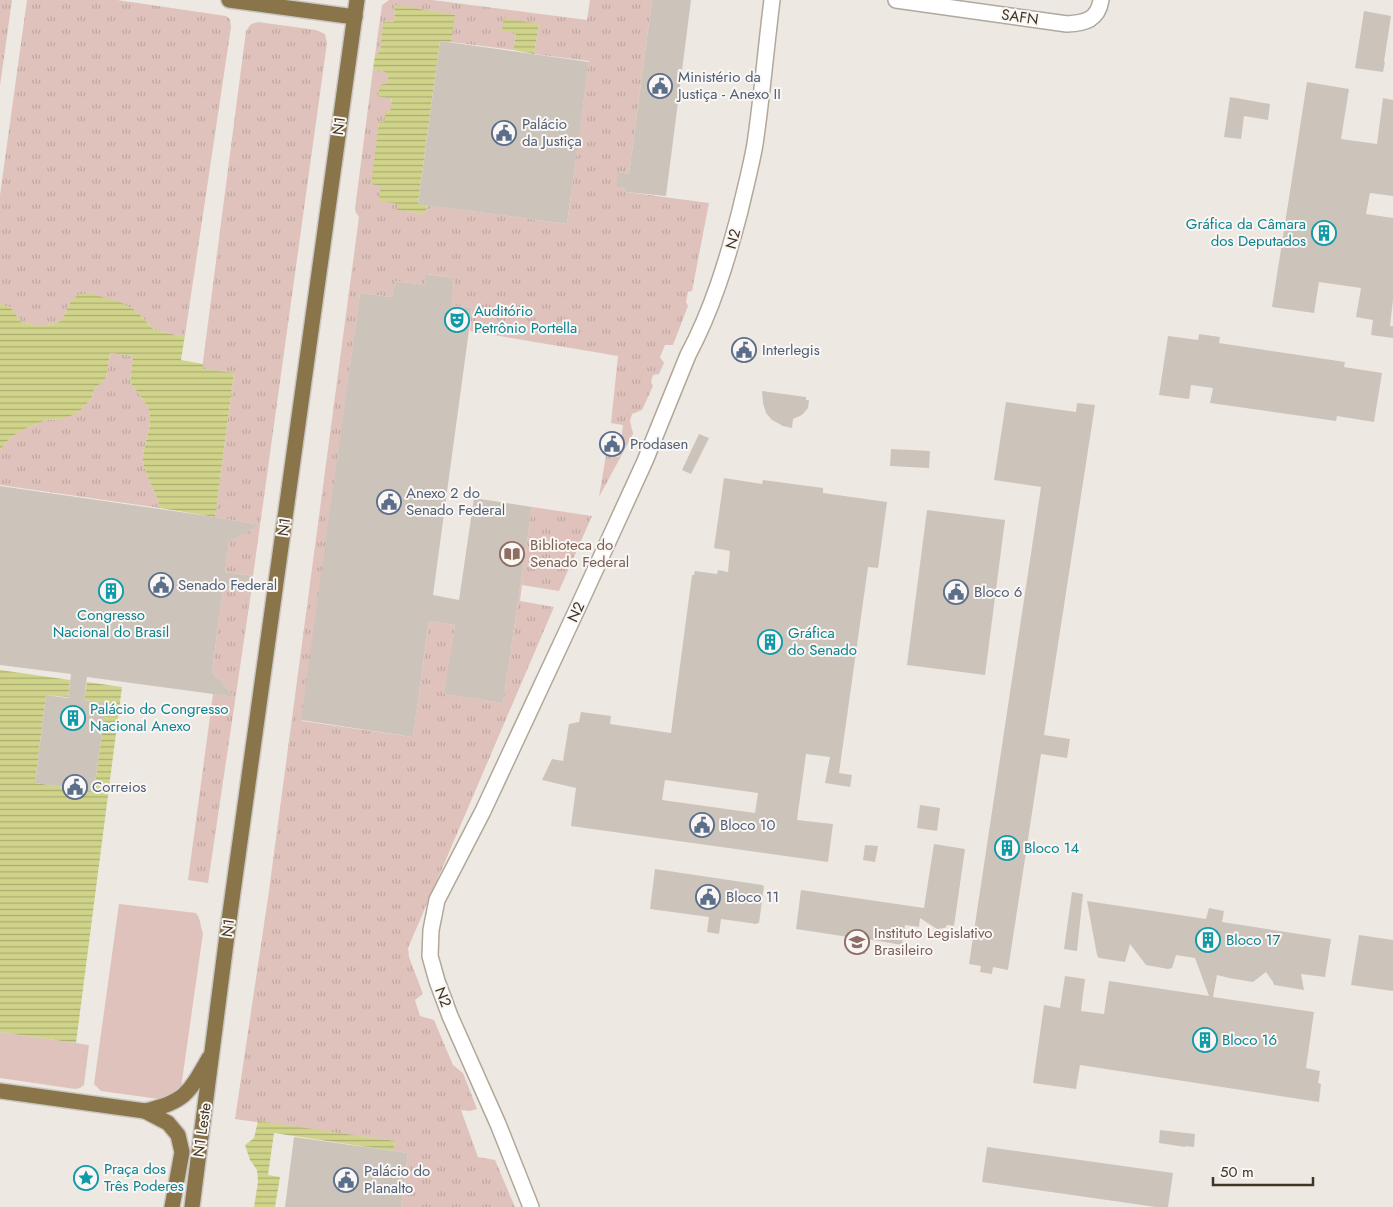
<svg xmlns="http://www.w3.org/2000/svg" width="1393" height="1207" font-family="Jost,sans-serif">
	<style>
		.grass { fill: url(#grass-tufts) }
		.park { fill: #dfc2bc }
		.water { fill: url(#water-rules) }
		.building { fill: #ccc4bb; fill-rule: evenodd }
		.lines { fill: none; stroke-linecap: round; stroke-linejoin: round }
		.tertiary-casing { stroke: #afa89e; stroke-width: 18 }
		.secondary-casing { stroke: #b2a798; stroke-width: 18 }
		.trunk-casing { stroke: #cac6c1; stroke-width: 18 }
		.tertiary { stroke: #fff; stroke-width: 15 }
		.secondary { stroke: #fff; stroke-width: 15 }
		.trunk { stroke: #8a744a; stroke-width: 15 }
		.labels { text-anchor: middle; dominant-baseline: central; stroke-width: 4; stroke-linejoin: round; paint-order: stroke }
		.street-label { font-size: 15px; fill: #403522; stroke: #faf6f4 }
		.service-label { font-size: 15px; fill: #4e5e75; stroke: #faf6f4; text-anchor: start }
		.culture-label { font-size: 15px; fill: #0d838f; stroke: #faf6f4; text-anchor: start }
		.education-label { font-size: 15px; fill: #785e54; stroke: #faf6f4; text-anchor: start }
	</style>
	<defs>
		<pattern id="grass-tufts" width="24" height="20" patternUnits="userSpaceOnUse" patternTransform="scale(1.25)"><rect width="24" height="20" fill="#dfc2bc"/><path d="M3 7l-1-3M5 7V3M7 7l1-3M15 17l-1-3M17 17v-4M19 17l1-3" fill="none" stroke="#c0a7a1"/></pattern>
		<pattern id="water-rules" width="6" height="5" patternUnits="userSpaceOnUse" patternTransform="scale(1.25)"><rect width="6" height="5" fill="#d0d48a"/><path d="M0 2.5h6" fill="none" stroke="#aaad70"/></pattern>
	</defs>
	<rect width="100%" height="100%" fill="#eee8e3"/>
	<g class="grass">
		<path d="M0,0h12l-12,86z"/>
		<path d="M27,0h90l109,16 4,3 1,8 -46,308 -6,1 -26,-7 -12,-13 -70,-15 -7,15 -5,6 -12,3h-13l-13,-3 -11,-14 -10,-4v-109z"/>
		<path d="M389,0h43l155,20 3,-20h62l-23,174 -11,-2 9,8 -1,12 83,11 -17,88 -4,1 -2,10 2,4 -15,39h-8l-5,12 4,6 -5,11 -6,1 -2,7 2,4 -11,24 -10,4 -2,7 3,13 -34,63 7,-42 13,2 4,-32 -12,-2 7,-67 -148,-25 2,-23 -41,-6 22,-13 1,-11 -27,-4 -2,11 -30,-4 -3,16 -32,-4 -58,428 111,16 16,-116 26,4 -10,69 58,9 29,-196 60,9 -33,75 -37,-6 -2,16 34,6 -146,341 1,9 14,37 -8,6 5,16 14,4 19,45 10,8 14,36 -7,2 -9,-1 17,47 17,3 20,47h-114l7,-54 -14,-2 1,-10 -160,-22 33,-221 91,-681 -3,-4 -1,-4 18,-140 10,2 4,3 1,5 -3,5c9,18 9,20 -1,38h-5l-7,62 9,1 17,19v6l27,4 2,-9 140,19 22,-163 -55,-7 5,-30 -23,9 -3,17 -62,-8 3,-27 -59,-9 -1,16h-11l-3,30 -5,3 7,-50z"/>
		<path d="M258,22l58,8 9,4 2,9 -74,533 -28,-4 4,-30 31,-17 -45,-8 19,-143 -32,-5 44,-338 5,-7z"/>
		<path d="M110,353l23,3 -3,26c5,8 14,17 18,26 7,16 -6,36 -5,53 2,16 14,31 17,47l-160,-23v-35l9,-11 11,-8 26,-11 14,-1 19,-7 12,-13 3,-9 12,-12z"/>
		<path d="M223,589l28,4 -43,290 -20,-3 25,-186 22,3 -23,-25z"/>
	</g>
	<g class="park">
		<path d="M119,904l77,9c5,6 4,13 7,20l-22,155 -10,6 -12,5 -58,-8 -7,-7z"/>
		<path d="M0,1032l89,13 -5,40 -4,3 -5,1 -75,-11z"/>
	</g>
	<g class="water">
		<path d="M395,5l60,10 -4,27 -11,-1 -22,162 9,2 -2,9 -28,-4 1,-6 -19,-3 2,-15 -10,-2 8,-62h5l2,-11h4l2,-12 -14,-3 2,-11 5,-1 3,-5 -1,-5 -4,-3 -10,-2 2,-14 5,-3 3,-30h11z"/>
		<path d="M504,18l35,6 -5,30 -21,-4 3,-17 -14,-2z"/>
		<path d="M79,294h13l28,8 13,7 8,7 12,13 26,7 6,-1 -4,25 22,4v5l31,4 -19,144 -55,-9c-3,-16 -15,-31 -17,-47 -1,-17 12,-36 5,-53 -4,-9 -13,-18 -18,-26l3,-26 -23,-3 -4,25 -12,12 -3,9 -12,13 -9,4 -10,3 -14,1 -26,11 -11,8 -9,11v-146l10,3 11,15 13,3h13l12,-3 5,-6 7,-15z"/>
		<path d="M0,670l70,10 -2,17 -22,-2 -11,88 59,8 12,-88 -22,-3 3,-18 35,5 -46,356 -76,-11z"/>
		<path d="M258,1121l137,20 -1,10 -120,-18 -6,42 12,2 -5,30h-21l4,-25 -1,-12 -7,-10 -5,-15 9,-7z"/>
	</g>
	<g class="building">
		<path d="M652,0h39l-25,196 -40,-4v-5h-10l2,-15 11,2z"/>
		<path d="M1364,11l27,5 -7,46h1l-2,10 -28,-4z"/>
		<path d="M440,41l149,21 -22,162 -149,-20z"/>
		<path d="M1307,82l42,7 -8,50 36,5 6,-46 10,2v96l-23,-3 -4,21 27,4v82l-3,26h3v12l-22,-3 2,-15 -17,-3 5,-29 -42,-6 -5,31 -42,-6z"/>
		<path d="M1230,97l40,7 -2,16 -24,-4 -3,23 -17,-2z"/>
		<path d="M426,274l28,4 -3,27 21,3 -39,287 26,5 15,-102 58,9 -29,196 -59,-9 11,-69 -26,-4 -16,116 -112,-17 59,-427 32,4 3,-16 30,4z"/>
		<path d="M1199,334l21,3 -1,6 126,19 -1,5 38,6 -8,49 -37,-6 -1,5 -126,-18 3,-15 -22,-3 -2,14 -30,-4 9,-59 30,4z"/>
		<path d="M762,391l44,6v3h3l-1,8 -6,7 -9,4 -1,9 -9,-2 -11,-6 -6,-7 -3,-10z"/>
		<path d="M1006,402l70,10 1,-9 18,2 -51,330 26,4 -3,19 -26,-4 -33,216 -15,-3 -1,7 -12,-2 1,-6 -12,-2 72,-477 -47,-7z"/>
		<path d="M699,434l10,4 -18,36 -9,-4z"/>
		<path d="M891,449l39,2 -1,17 -39,-2z"/>
		<path d="M724,478l38,6 1,-4 60,8v5l64,9 -9,66 -10,-1 -29,206 13,2 -2,12 -25,-4 5,-26 -24,-3 -9,66 36,4 -5,38 -257,-36 5,-38 -34,-8 10,-21 11,2 6,-37 10,-2 2,-10 30,4 -1,8 61,9 21,-158h2l1,-4 22,3 1,-4 10,2 2,-21 -16,-3zM665,780l93,13 -3,20 -93,-13z"/>
		<path d="M0,486l215,31 45,8 -31,17 -4,30 28,4 -2,17 -28,-4 -11,83 23,25 -148,-20 -3,23 22,3 -12,88 -59,-8 11,-88 22,3 3,-24 -71,-9z"/>
		<path d="M927,510l78,10 -20,155 -78,-10z"/>
		<path d="M920,805l20,3 -3,23 -20,-3z"/>
		<path d="M934,844l31,5 -11,77 -7,-1 -2,3 -8,1 -17,-11 -1,9 -14,-2 -3,20 -35,-6 -2,15 -12,-1 2,-15 -59,-9 5,-39 123,18z"/>
		<path d="M865,845l13,1 -3,16 -12,-2z"/>
		<path d="M655,869l107,16 2,1 -5,37h-2v1l-36,-5 -2,15 -12,-2 2,-15 -59,-8z"/>
		<path d="M1072,892l11,2 -6,57 -13,-2z"/>
		<path d="M1087,901l119,18 3,-11 15,3 -2,11 109,17 -6,38 -24,-3 3,16 -30,-5 -1,-3 -7,-10 -13,10 -24,-4 -12,-3 -4,22 101,15 -8,56 14,3 -2,12 3,1 -2,18 -239,-37 -4,24 -43,-6 11,-78 16,3 5,-32 20,3 -4,32 23,3 5,-33 100,15 -14,-38 -19,-3 -4,13 -4,1 -22,-4 -16,-21 -5,18 -26,-4 -2,-3z"/>
		<path d="M1359,935l34,5v51l-42,-6z"/>
		<path d="M1160,1130l35,4 -1,13 -9,-1v1l-26,-4z"/>
		<path d="M294,1137l114,16 -7,54h-116z"/>
		<path d="M987,1147l186,26 -5,34h-12l-174,-25z"/>
	</g>
	<g class="lines">
		<defs>
			<path id="tertiary" d="M896,0l171,24c18,-1 31,-4 34,-24"/>
			<path id="secondary" d="M531,1207l-33,-83 -48,-108 -13,-35 -7,-25 1,-26 6,-30 46,-89 97,-208 65,-142 43,-106c24,-45 39,-94 52,-144 5,-22 11,-44 15,-67 7,-48 11,-96 17,-144"/>
			<g id="trunk">
				<path d="M229,0l126,17"/>
				<path d="M0,1091l145,20c40,-9 44,-18 64,-53"/>
				<path d="M145,1111l23,12 10,12 4,17 -10,55"/>
				<path d="M192,1207l35,-272 130,-935"/>
			</g>
		</defs>
		<use href="#tertiary" class="tertiary-casing"/>
		<use href="#secondary" class="secondary-casing"/>
		<use href="#trunk" class="trunk-casing"/>
		<use href="#tertiary" class="tertiary"/>
		<use href="#secondary" class="secondary"/>
		<use href="#trunk" class="trunk"/>
	</g>
	<defs>
		<symbol id="civic-ring" viewBox="-11 -11 22 22"><circle r="9.5" fill="#faf6f4" stroke="#5c6f8a" stroke-width="1.5"/><path d="M-.6-6.5H3V-4.5H.6V-3L4-1V1h2V6H-6V1h2V-1L-.6-3ZM-1.2 2.5V6h2.4V2.5Z" fill="#5c6f8a"/></symbol>
		<symbol id="building-ring" viewBox="-11 -11 22 22"><circle r="9.5" fill="#faf6f4" stroke="#0f9aa8" stroke-width="1.5"/><path d="M-4-6H4V6H1V3H-1V6H-4ZM-2.5-4.3h1.7v1.8h-1.7ZM.8-4.3h1.7v1.8H.8ZM-2.5-1h1.7V.8h-1.7ZM.8-1h1.7V.8H.8Z" fill="#0f9aa8"/></symbol>
		<symbol id="theatre-ring" viewBox="-11 -11 22 22"><circle r="9.5" fill="#faf6f4" stroke="#0f9aa8" stroke-width="1.5"/><path d="M-5-5.5Q0-4 5-5.5V0Q5 5 0 6Q-5 5-5 0ZM-3.3-2.5H-1v1.5H-3.3ZM1-2.5H3.3v1.5H1ZM-2.8 1Q0 5.5 2.8 1Z" fill="#0f9aa8"/></symbol>
		<symbol id="library-ring" viewBox="-11 -11 22 22"><circle r="9.5" fill="#faf6f4" stroke="#8d6e63" stroke-width="1.5"/><path d="M-6-4Q-3-5.5-.7-3.5V5Q-3 3-6 4ZM6-4Q3-5.5 .7-3.5V5Q3 3 6 4Z" fill="#8d6e63"/></symbol>
		<symbol id="university-ring" viewBox="-11 -11 22 22"><circle r="9.5" fill="#faf6f4" stroke="#8d6e63" stroke-width="1.5"/><path d="M0-5L7-2L0 1L-7-2ZM-4 1L0 2.5L4 1V4Q0 6-4 4Z" fill="#8d6e63"/></symbol>
		<symbol id="sight-ring" viewBox="-11 -11 22 22"><circle r="9.5" fill="#faf6f4" stroke="#0f9aa8" stroke-width="1.5"/><path d="M0-6L1.8-2.2L6-1.7L2.9 1.2L3.7 5.4L0 3.3L-3.7 5.4L-2.9 1.2L-6-1.7L-1.8-2.2Z" fill="#0f9aa8"/></symbol>
	</defs>
	<g fill-rule="evenodd">
		<use href="#civic-ring" x="646" y="72" width="28" height="28"/>
		<use href="#civic-ring" x="490" y="119" width="28" height="28"/>
		<use href="#building-ring" x="1310" y="219" width="28" height="28"/>
		<use href="#theatre-ring" x="443" y="306" width="28" height="28"/>
		<use href="#civic-ring" x="730" y="336" width="28" height="28"/>
		<use href="#civic-ring" x="598" y="430" width="28" height="28"/>
		<use href="#civic-ring" x="375" y="488" width="28" height="28"/>
		<use href="#library-ring" x="498" y="540" width="28" height="28"/>
		<use href="#civic-ring" x="147" y="571" width="28" height="28"/>
		<use href="#building-ring" x="97" y="577" width="28" height="28"/>
		<use href="#civic-ring" x="942" y="578" width="28" height="28"/>
		<use href="#building-ring" x="756" y="628" width="28" height="28"/>
		<use href="#building-ring" x="59" y="704" width="28" height="28"/>
		<use href="#civic-ring" x="61" y="773" width="28" height="28"/>
		<use href="#civic-ring" x="688" y="811" width="28" height="28"/>
		<use href="#building-ring" x="993" y="834" width="28" height="28"/>
		<use href="#civic-ring" x="694" y="883" width="28" height="28"/>
		<use href="#building-ring" x="1194" y="926" width="28" height="28"/>
		<use href="#university-ring" x="843" y="928" width="28" height="28"/>
		<use href="#building-ring" x="1191" y="1026" width="28" height="28"/>
		<use href="#sight-ring" x="72" y="1164" width="28" height="28"/>
		<use href="#civic-ring" x="332" y="1166" width="28" height="28"/>
	</g>
	<g class="labels">
		<g class="street-label">
			<text transform="translate(1020 17) rotate(8)">SAFN</text>
			<text transform="translate(339 126) rotate(-82)">N1</text>
			<text transform="translate(733 239) rotate(-75)">N2</text>
			<text transform="translate(284 527) rotate(-82)">N1</text>
			<text transform="translate(576 612) rotate(-65)">N2</text>
			<text transform="translate(228 928) rotate(-82)">N1</text>
			<text transform="translate(443 997) rotate(69)">N2</text>
			<text transform="translate(202 1130) rotate(-82)">N1 Leste</text>
		</g>
		<g class="service-label">
			<text x="678" y="77">Ministério da<tspan x="678" dy="17">Justiça - Anexo II</tspan></text>
			<text x="522" y="124">Palácio<tspan x="522" dy="17">da Justiça</tspan></text>
			<text x="762" y="350">Interlegis</text>
			<text x="630" y="444">Prodasen</text>
			<text x="406" y="493">Anexo 2 do<tspan x="406" dy="17">Senado Federal</tspan></text>
			<text x="178" y="585">Senado Federal</text>
			<text x="974" y="592">Bloco 6</text>
			<text x="92" y="787">Correios</text>
			<text x="720" y="825">Bloco 10</text>
			<text x="726" y="897">Bloco 11</text>
			<text x="364" y="1171">Palácio do<tspan x="364" dy="17">Planalto</tspan></text>
		</g>
		<g class="culture-label">
			<text x="1306" y="224" text-anchor="end">Gráfica da Câmara<tspan x="1306" dy="17">dos Deputados</tspan></text>
			<text x="474" y="311">Auditório<tspan x="474" dy="17">Petrônio Portella</tspan></text>
			<text x="111" y="615" text-anchor="middle">Congresso<tspan x="111" dy="17">Nacional do Brasil</tspan></text>
			<text x="788" y="633">Gráfica<tspan x="788" dy="17">do Senado</tspan></text>
			<text x="90" y="709">Palácio do Congresso<tspan x="90" dy="17">Nacional Anexo</tspan></text>
			<text x="1024" y="848">Bloco 14</text>
			<text x="1226" y="940">Bloco 17</text>
			<text x="1222" y="1040">Bloco 16</text>
			<text x="104" y="1169">Praça dos<tspan x="104" dy="17">Três Poderes</tspan></text>
		</g>
		<g class="education-label">
			<text x="530" y="545">Biblioteca do<tspan x="530" dy="17">Senado Federal</tspan></text>
			<text x="874" y="933">Instituto Legislativo<tspan x="874" dy="17">Brasileiro</tspan></text>
		</g>
	</g>
	<path d="M1213 1177v8h100v-8" fill="none" stroke="#403522" stroke-width="2.5"/>
	<text x="1220" y="1177" font-size="15" fill="#403522" stroke="#faf6f4" stroke-width="4" paint-order="stroke">50 m</text>
</svg>
